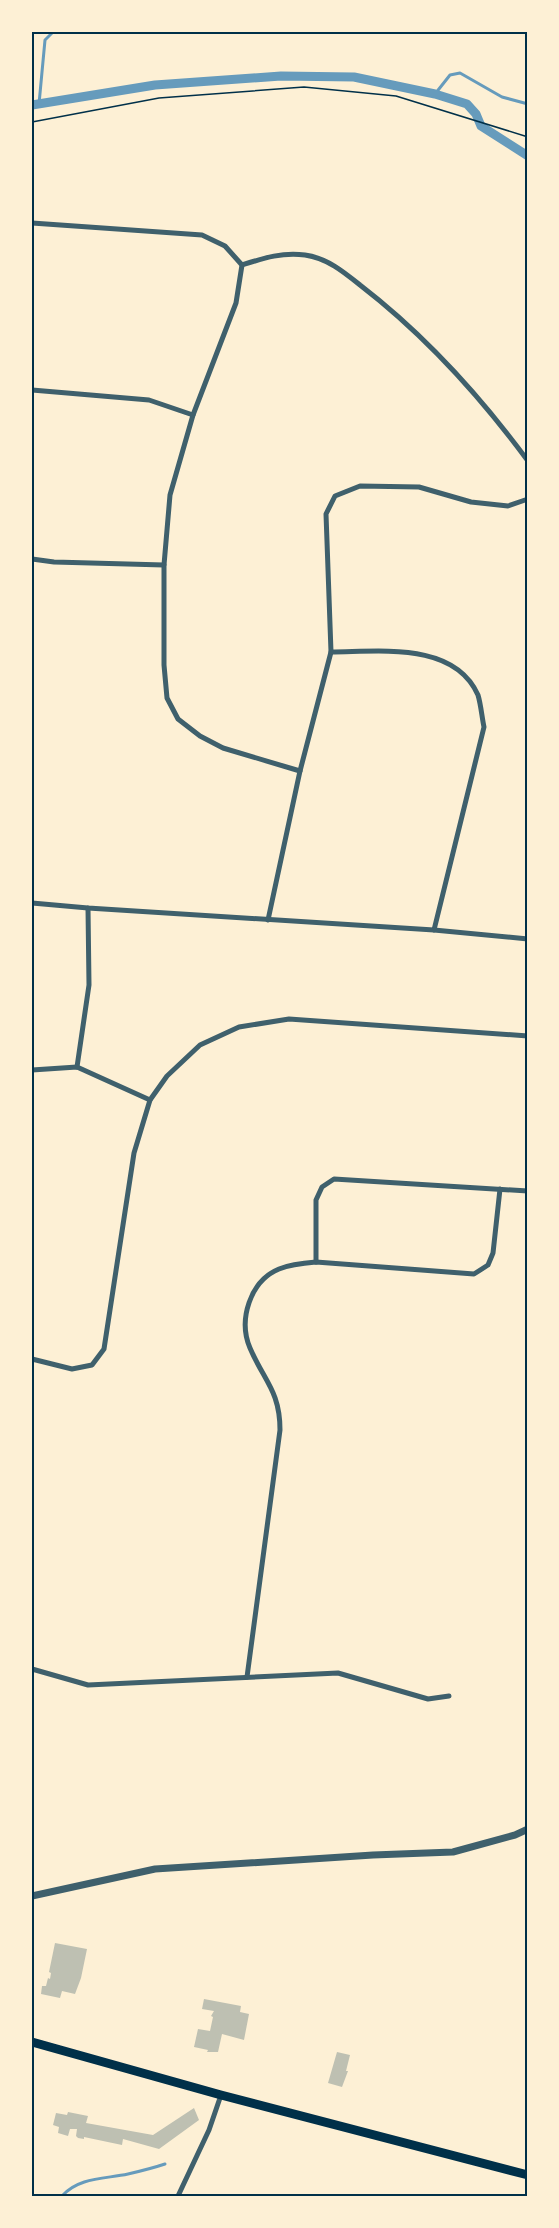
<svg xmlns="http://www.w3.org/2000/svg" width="559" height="2228" font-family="'Alegreya Sans',sans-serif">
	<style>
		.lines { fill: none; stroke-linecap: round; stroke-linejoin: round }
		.stream { stroke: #669bbc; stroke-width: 3 }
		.canal { stroke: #669bbc; stroke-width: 9 }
		.building { fill: #bec0b2 }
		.path { stroke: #003049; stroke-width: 1.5 }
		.minor { stroke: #3f606c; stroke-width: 5 }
		.tertiary { stroke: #3f606c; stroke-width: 7 }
		.trunk { stroke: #003049; stroke-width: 9 }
		.neatline { fill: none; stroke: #003049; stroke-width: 2 }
	</style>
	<rect width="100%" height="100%" fill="#fdf0d5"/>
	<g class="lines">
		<g class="stream">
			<path d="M435,94l15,-19 10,-2 42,24 26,7"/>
			<path d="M39,104l6,-64 8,-8"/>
			<path d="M62,2196c17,-19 43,-17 66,-22 13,-3 25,-6 37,-10"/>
		</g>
		<path class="canal" d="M32,105l123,-20 126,-9 73,1 81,17 32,10 9,10 5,12 47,30"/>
	</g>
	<g class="building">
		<path d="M55,1943l32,6 -6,29 -6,16 -13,-3 -2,7 -19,-4 1,-8h4l2,-8 2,1 1,-6 -2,-1z"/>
		<path d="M204,1999l37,7 -1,6 9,2 -5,26 -22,-6 -4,18h-11l1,-2 -14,-3 4,-18 12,2 3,-14 -2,-1 3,-5 -12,-2z"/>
		<path d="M337,2052l13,3 -4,16h2l-6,16 -14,-4z"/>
		<path d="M194,2108l5,12 -40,29 -36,-10 -1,6 -38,-8v2l-6,-1 -2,-2 1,-7h-7l-2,7 -10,-3 1,-6 -6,-2 3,-12 11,2 1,-3 20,4 -2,7 67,12z"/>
	</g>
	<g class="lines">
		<path class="path" d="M32,122l127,-24 145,-11 92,9 132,41"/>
		<g class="minor">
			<path d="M32,223l170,12 23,11 17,19 -6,38 -43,112 -23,80 -6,70v100l3,33 11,21 22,17 23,12 77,23"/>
			<path d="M242,265c22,-7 40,-13 63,-10 22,3 39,17 55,30 65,50 120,111 168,176"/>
			<path d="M32,390l117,10 44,15"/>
			<path d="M32,559l22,3 110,3"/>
			<path d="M331,652c48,0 123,-11 147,43 3,10 4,23 6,32l-50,203"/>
			<path d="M32,903l56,5 346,22 94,9"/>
			<path d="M268,920l32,-149 31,-119 -5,-138 9,-18 25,-10 59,1 52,15 37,4 20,-7"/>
			<path d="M77,1067l12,-82 -1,-77"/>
			<path d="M32,1070l45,-3 73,33"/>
			<path d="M316,1262v-62l6,-13 12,-8 194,12"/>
			<path d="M32,1359l40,10 20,-4 12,-16 30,-196 16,-53 17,-24 33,-31 39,-18 50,-8 239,17"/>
			<path d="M32,1669l56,16 250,-12 90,26 21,-3"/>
			<path d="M247,1677l33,-247c0,-39 -16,-49 -30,-82 -12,-28 0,-67 29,-79 12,-5 24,-6 37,-7l158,12 14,-9 5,-12 7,-64"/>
			<path d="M178,2196l31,-66 12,-35"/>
		</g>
		<path class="tertiary" d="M32,1896l123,-27 218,-14 80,-3 62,-17 13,-6"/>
		<path class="trunk" d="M32,2042l189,53 307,80"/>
	</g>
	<rect width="559" height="2228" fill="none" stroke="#fdf0d5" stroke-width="66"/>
	<rect x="33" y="33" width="493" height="2162" class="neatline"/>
</svg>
